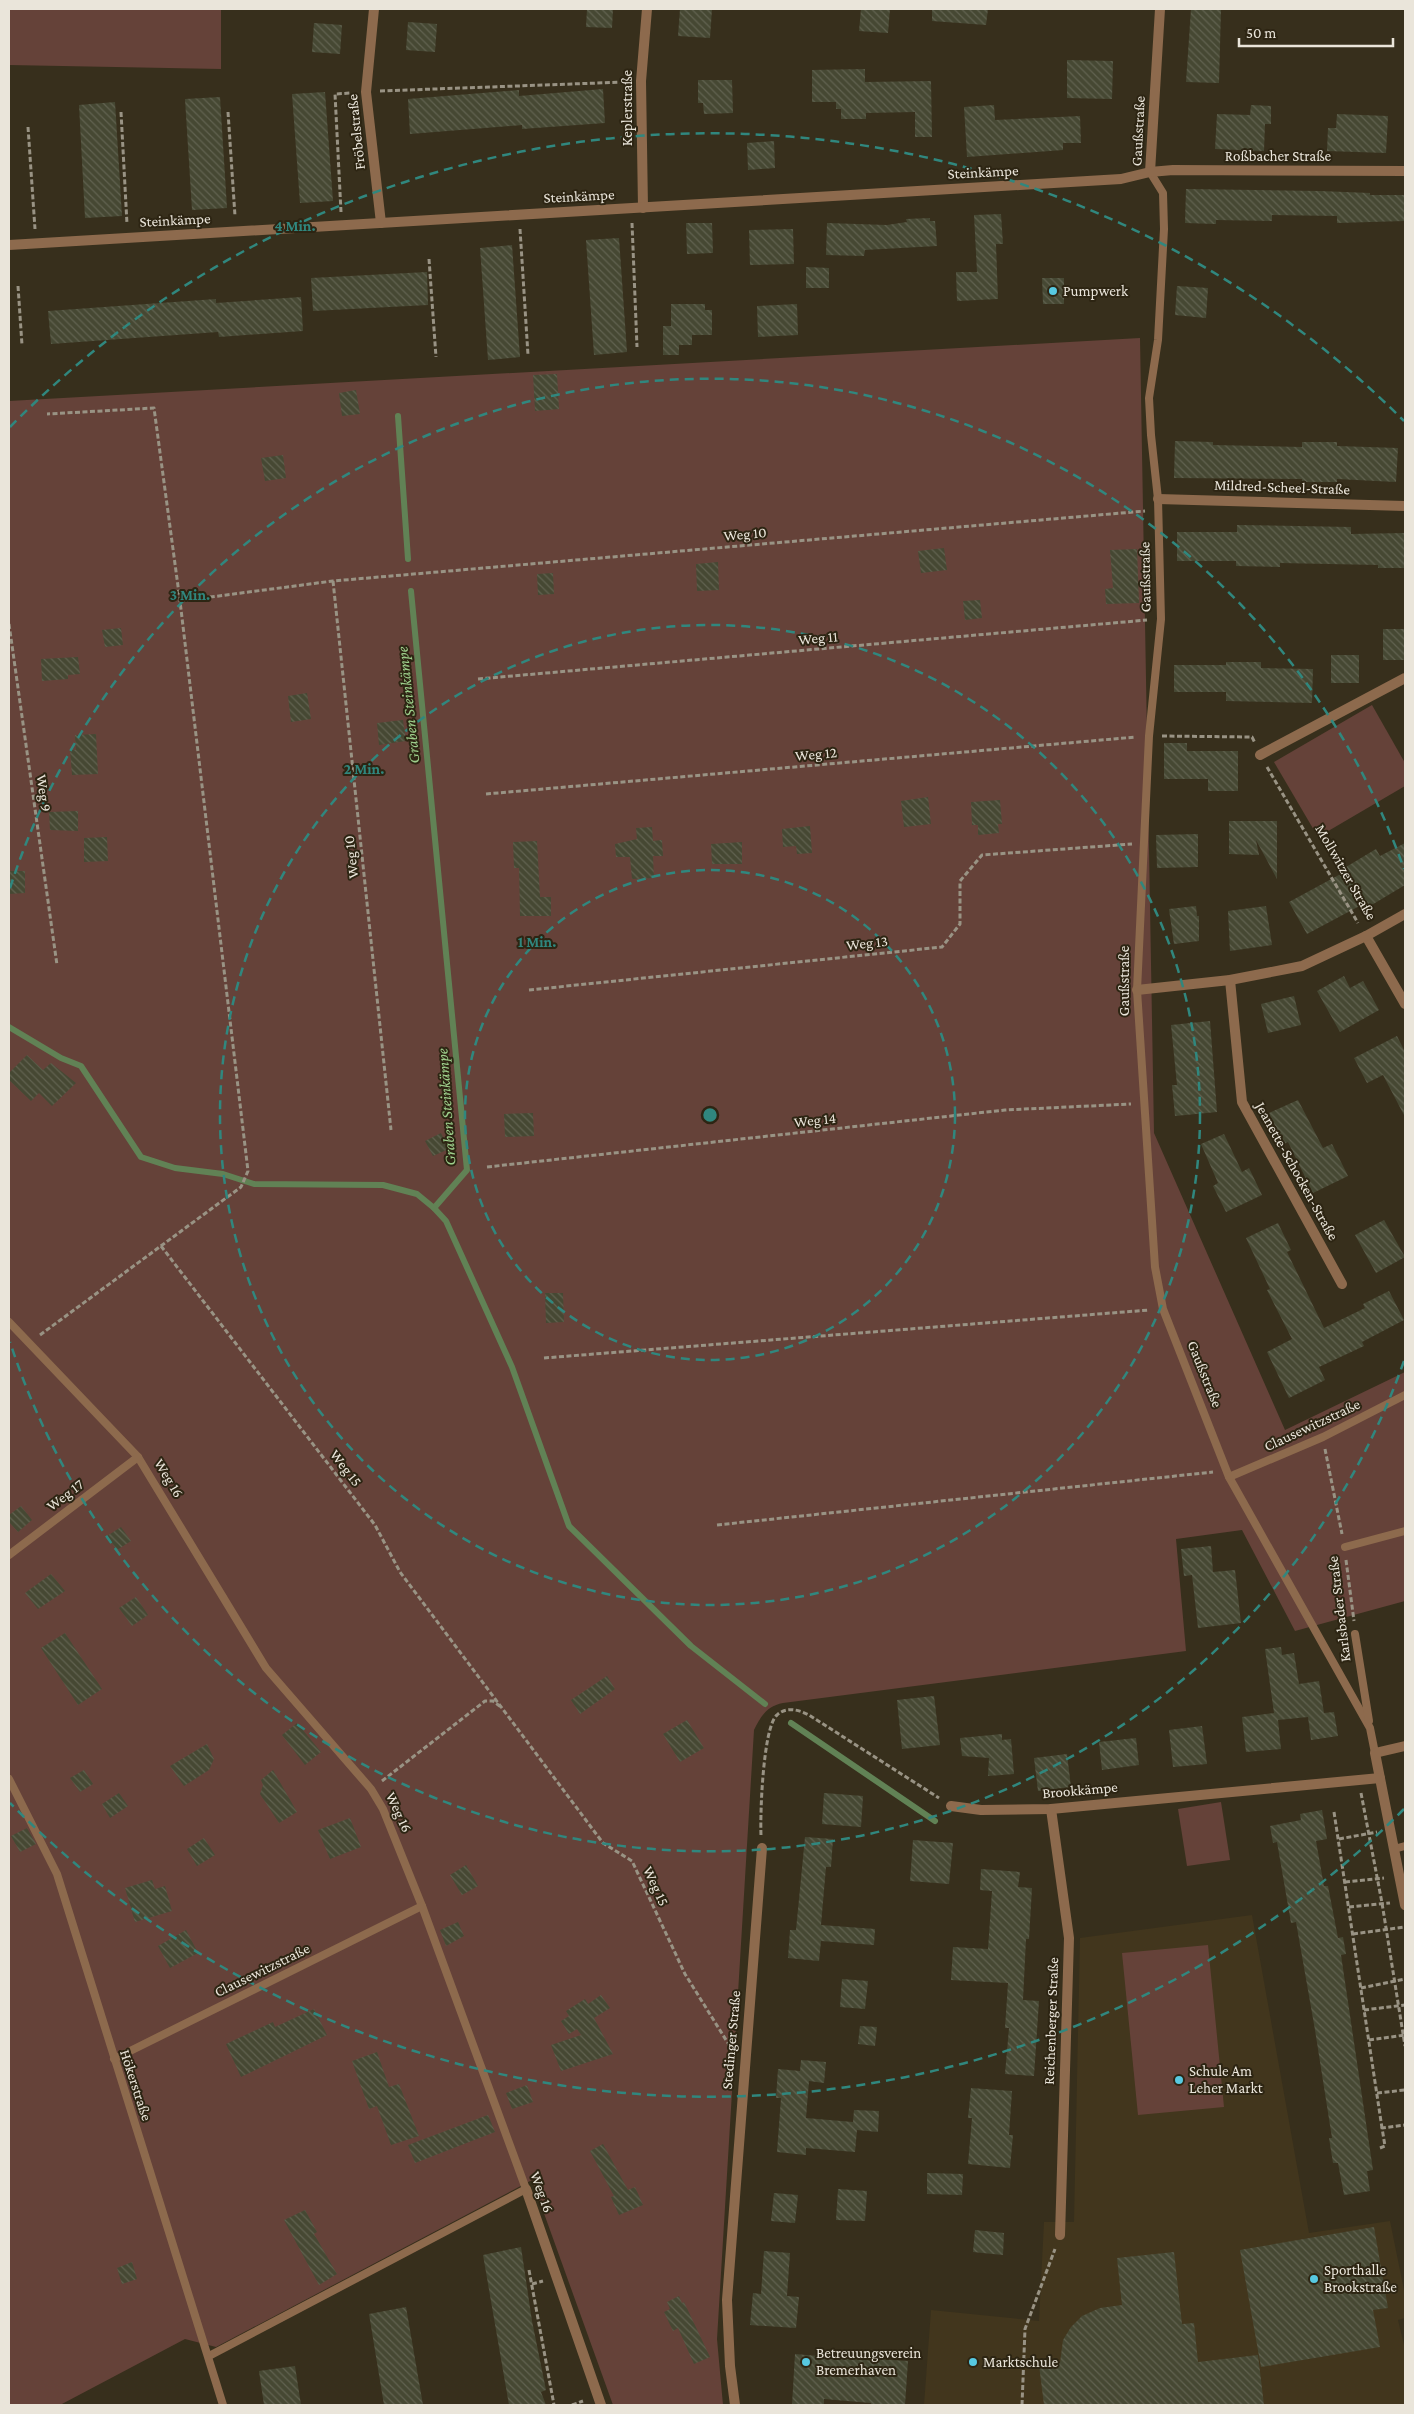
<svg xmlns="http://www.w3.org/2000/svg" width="1414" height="2414" font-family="'Crimson Pro',serif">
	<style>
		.built { fill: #42361d }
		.green { fill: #654239 }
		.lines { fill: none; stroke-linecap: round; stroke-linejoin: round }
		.stream { stroke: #618255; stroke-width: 6 }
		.building { fill: url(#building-back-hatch) }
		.path { stroke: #999384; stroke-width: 3; stroke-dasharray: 5 2.5; stroke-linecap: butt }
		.service { stroke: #8d6a4d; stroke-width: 8 }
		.minor { stroke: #8d6a4d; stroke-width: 10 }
		.ring { fill: none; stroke: #30877e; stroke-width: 2.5; stroke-dasharray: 9 6 }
		.poi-dot { fill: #57c9e1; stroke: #2d2513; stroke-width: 2 }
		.labels { text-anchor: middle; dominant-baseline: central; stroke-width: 4; stroke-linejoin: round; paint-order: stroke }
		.street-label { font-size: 15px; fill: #eae5da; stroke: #2d2513 }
		.poi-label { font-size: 15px; fill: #eae5da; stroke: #2d2513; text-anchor: start }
		.water-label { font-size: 16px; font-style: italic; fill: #9dcf8b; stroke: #2d2513 }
		.centre { fill: #30877e; stroke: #2d2513; stroke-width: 2.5 }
		.ring-label { font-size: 15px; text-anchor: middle; font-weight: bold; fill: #30877e; stroke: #2d2513; stroke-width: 4; stroke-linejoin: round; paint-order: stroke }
	</style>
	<defs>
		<pattern id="building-back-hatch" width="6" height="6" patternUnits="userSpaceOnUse" patternTransform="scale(1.25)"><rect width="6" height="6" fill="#464833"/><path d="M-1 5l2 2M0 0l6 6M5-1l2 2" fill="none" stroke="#616250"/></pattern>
	</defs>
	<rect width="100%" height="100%" fill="#372f1c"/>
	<path class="built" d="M1252,1915l57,318 81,-12 15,74v23l-7,2 7,29v56h-481l7,-95 108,11 5,-99h30l6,-284z"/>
	<g class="green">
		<path d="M9,9h212v60l-212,-4z"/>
		<path d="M1140,338l14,795 131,297 120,-58v229l-110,30 -53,-101 -66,9 10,112 -403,52c-16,3 -22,13 -29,27l-37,609 6,66h-110l-81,-225 -316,167 -31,-8 -125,66h-51v-2004z"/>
		<path d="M1372,705l33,58v23l-87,51 -44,-75z"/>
		<path d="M1221,1802l9,58 -43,6 -9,-57z"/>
		<path d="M1208,1945l16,162 -86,8 -16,-162z"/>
	</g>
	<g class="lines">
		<g class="stream">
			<path d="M398,416l10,143"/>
			<path d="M9,1027l52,31 20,8 60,91 34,11 48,6 31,10 129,1 34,9 17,14 33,-38 -56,-579"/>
			<path d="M434,1208l12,13 66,146 57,159 122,120 74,58"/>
			<path d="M791,1723l144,98"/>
		</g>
	</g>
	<g class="building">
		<path d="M587,9h26l-1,19 -26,-1z"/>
		<path d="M680,9h32l-2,29 -32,-2z"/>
		<path d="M861,9h29l-2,24 -29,-2z"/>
		<path d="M932,9h56l-2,16 -54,-4z"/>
		<path d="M1191,9h30l-2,74 -33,-1z"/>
		<path d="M408,22l29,2 -2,28 -29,-2z"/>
		<path d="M314,23l28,2 -2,29 -28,-2z"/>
		<path d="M1067,60l46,1 -1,38 -45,-1z"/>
		<path d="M865,69v13l66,-1 1,56h-17v-25l-49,1v6h-25v-10h-5v-7h-24v-32z"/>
		<path d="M698,80h34l1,33 -29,1 -1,-11h-5z"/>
		<path d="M603,89l2,34 -83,6v-4l-112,9 -2,-35 111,-9v6z"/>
		<path d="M325,92l8,109 -33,2 -8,-109z"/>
		<path d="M220,97l7,111 -35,2 -7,-111z"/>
		<path d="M115,102l7,114 -37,2 -6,-113z"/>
		<path d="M994,105l1,15 85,-4 1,27h-18v7l-96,7 -3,-50z"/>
		<path d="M1251,105l20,1v18h-6l-1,27 -49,-2 2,-35 33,1z"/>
		<path d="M1337,114l51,2 -2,37 -59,-2 1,-23h8z"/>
		<path d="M774,141l1,27 -27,2 -1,-27z"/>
		<path d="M1186,189l134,2 50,2v2h35v26l-68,2v-7l-65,-1v6l-56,-1v4l-31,-1z"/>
		<path d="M1001,214l2,30h-7l2,55 -41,2 -1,-29h21l-3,-57z"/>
		<path d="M930,218v3h5l2,25 -72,4 -1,6 -38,-1 1,-32 60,2 20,-3 -1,-3z"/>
		<path d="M686,223h26l1,30 -26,1z"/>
		<path d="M793,229l1,35 -44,1 -1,-35z"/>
		<path d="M619,238l8,114 -33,3 -8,-115z"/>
		<path d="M512,245l8,112 -32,3 -8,-112z"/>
		<path d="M806,267l23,1v20h-23z"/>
		<path d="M427,272l1,33 -115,6 -2,-33z"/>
		<path d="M1042,278h22v26h-21z"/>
		<path d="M1177,286l31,2 -2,30 -31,-3z"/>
		<path d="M301,297l2,34 -84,6 -1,-5 -167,12 -3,-33 168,-12v4z"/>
		<path d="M671,304h34v6h7v25h-20v10h-13v10h-16v-29h8z"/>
		<path d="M797,304l1,31 -40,2 -1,-31z"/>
		<path d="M557,374l2,35 -24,2 -2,-36z"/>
		<path d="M356,390l4,24 -18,2 -3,-23z"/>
		<path d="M1175,441l38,1v3l89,2v-5h35v4l61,2 -2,34 -59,-3v3h-35v-3l-128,-1z"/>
		<path d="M283,455l3,23 -21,3 -4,-23z"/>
		<path d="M1237,525l114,2v7l54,-1v35h-27v-3l-98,-2v4l-44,-1v-5h-59v-29h60z"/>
		<path d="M944,548l3,22 -26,3 -3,-22z"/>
		<path d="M1137,549l2,54 -33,1 -1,-15 8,-1 -3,-38z"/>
		<path d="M718,562l1,28 -22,1 -1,-27z"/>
		<path d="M553,573l1,21 -16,1 -1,-21z"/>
		<path d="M980,600l2,18 -17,2 -2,-19z"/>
		<path d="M121,628l2,17 -18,2 -3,-17z"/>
		<rect x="1383" y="629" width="22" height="31"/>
		<rect x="1331" y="655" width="28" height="28"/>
		<path d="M78,657l2,17 -12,1v4l-26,2 -1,-22z"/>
		<path d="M1226,662h35v6l52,1 -1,34 -86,-2v-9h-52v-27h52z"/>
		<path d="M307,693l4,26 -20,3 -3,-26z"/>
		<path d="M403,720l3,21 -27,4 -2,-22z"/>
		<path d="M96,734l2,40 -26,1 -2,-25h6l-1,-15z"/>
		<path d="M1164,743h23v8h51v40h-30v-12h-44z"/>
		<path d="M928,797l3,27 -27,3 -3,-26z"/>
		<path d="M1000,800l2,24h-4l1,9 -21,2v-10h-6l-1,-23z"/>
		<path d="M78,811v20l-28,-1 -1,-18z"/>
		<path d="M1229,821h48v58l-21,-39 3,15 -30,-1z"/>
		<path d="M810,826l2,27 -15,1 -1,-8 -13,1 -1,-18z"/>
		<path d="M652,827l1,14 9,-1 1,16h-10l1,22 -22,1 -2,-22h-14l-1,-13 22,-5 -1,-11z"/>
		<path d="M1198,834v33l-41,1 -1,-33z"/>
		<path d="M107,837l1,24 -24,1v-24z"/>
		<path d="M537,841l3,56h11v19h-31l-1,-48h-5l-1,-26z"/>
		<path d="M742,842v22h-30l-1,-20z"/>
		<path d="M1405,843v42l-35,21 -3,-4 -60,32 -18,-32 59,-32 -2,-3 30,-18 4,7z"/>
		<path d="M9,871h16v22l-16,1z"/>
		<path d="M1196,906l1,10h2v25l-25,3 -5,-35z"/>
		<path d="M1266,906l6,39 -42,6 -2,-40z"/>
		<path d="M1344,976l6,12 13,-7 16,29 -39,22 -23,-41z"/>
		<path d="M1294,996l7,29 -33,8 -7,-29z"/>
		<path d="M1210,1021l7,91 -42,4 -3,-31h5l-6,-60z"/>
		<path d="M1397,1036l8,16v65l-22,-42 -16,8 -13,-25z"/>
		<path d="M27,1055l16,15 8,-7 25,20 -24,23 -13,-13 -8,8 -22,-21v-7z"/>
		<path d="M1298,1100l25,48 9,-4 16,32 -35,17 -25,-51 -4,2 -15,-31z"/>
		<path d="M533,1113l1,23 -29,1 -1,-23z"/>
		<path d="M441,1133l8,16 -16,7 -8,-15z"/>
		<path d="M1224,1134l18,38 7,-4 13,27 -36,17 -13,-26 5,-3 -17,-39z"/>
		<path d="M1384,1220l21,37 -29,16 -21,-38z"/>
		<path d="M1278,1223l13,27 -4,2 37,76 41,-20 -2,-4 26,-13 15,29 -42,22 2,4 -45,21 6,13 -36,18 -22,-46 25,-13 -25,-49 3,-1 -24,-51z"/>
		<path d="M545,1293h18l1,29 -18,1z"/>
		<path d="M21,1506l11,14 -14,12 -9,-10v-7z"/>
		<path d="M121,1527l10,14 -14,9 -10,-14z"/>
		<path d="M1211,1546l2,26 22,-2 6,53 -43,5 -6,-53 -8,1 -3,-27z"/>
		<path d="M51,1574l14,17 -27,18 -13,-16z"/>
		<path d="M136,1597l12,18 -16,11 -13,-18z"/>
		<path d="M65,1633l37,56 -24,16 -37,-57z"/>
		<path d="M1281,1647l1,8 12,-2 5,31 20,-3 5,32 10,-1 4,24 -27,4 -3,-23 -30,3 3,29 -35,3 -4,-35 32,-4 -9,-64z"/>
		<path d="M607,1676l8,13 -35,25 -9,-14z"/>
		<path d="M934,1696l6,49 -38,4 -5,-49z"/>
		<path d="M687,1720l17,28 -24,14 -17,-28z"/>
		<path d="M297,1723l24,29 -16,13 -23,-30z"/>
		<path d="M1202,1726l5,38 -34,3 -4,-37z"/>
		<path d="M1002,1734v6l9,-1 3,35 -26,2 1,-18 -27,-2 -2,-18z"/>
		<path d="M1136,1738l3,27 -37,5 -3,-28z"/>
		<path d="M207,1744l7,15 -5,11 -25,16 -14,-20z"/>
		<path d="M1067,1754l4,33 -33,4 -4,-33z"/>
		<path d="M84,1770l9,14 -13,8 -10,-14z"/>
		<path d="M273,1770l24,42 -18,11 -19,-29 3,-9 -2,-5z"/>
		<path d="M119,1793l9,13 -18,12 -8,-14z"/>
		<path d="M824,1793l39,3 -2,31 -39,-3z"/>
		<path d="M1322,1810l5,29 -11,2 8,45h4l10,52 5,-1 3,17 -5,1 32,215 -6,1 3,20 -26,4 -6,-32h-5l-4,-25h3l-17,-108 -19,-108 -5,1 -14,-81 -4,1 -3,-17 31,-6 -1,-6z"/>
		<path d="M350,1818l11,29 -31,12 -12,-29z"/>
		<path d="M27,1828l9,16 -16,8 -9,-16z"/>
		<path d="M805,1837l28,2 -2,28h-5l-5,58 54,4 -1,16 -53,-4 -2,20 -31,-3 2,-28h6z"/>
		<path d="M204,1838l11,17 -18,11 -10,-17z"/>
		<path d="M913,1840l40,3 -4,41 -39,-3z"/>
		<path d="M466,1865l12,21 -16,9 -12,-20z"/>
		<path d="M981,1869l39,3 -2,15 14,1 -3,51h-3l-3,61 16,1 -5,75 -29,-2 4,-46h-4l3,-45 -57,-3 2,-33 35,2 4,-58 -12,-1z"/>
		<path d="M152,1880l3,9 10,-3 7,25 -37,11 -10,-34z"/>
		<path d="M458,1922l6,14 -18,10 -6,-16z"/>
		<path d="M186,1930l12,23 -28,15 -12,-22z"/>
		<path d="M842,1979l26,2 -3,28 -25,-2z"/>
		<path d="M601,1995l9,13 -16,10 19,36 -52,17 -10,-26 30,-10 -4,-6 -8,5 -8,-13 8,-5 -3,-5 19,-12 3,5z"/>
		<path d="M314,2009l13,26 -86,42 -15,-33 47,-22 2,5z"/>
		<path d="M860,2026l17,1 -2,19 -17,-2z"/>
		<path d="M377,2052l12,35 10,-3 20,52 -28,9 -14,-39 -8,3 -17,-48z"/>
		<path d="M801,2060l25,2 -2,21 -15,-2 -3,37 47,4 1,-12 25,1 -1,21 -21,-2 -2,22 -49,-4v7l-29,-3 4,-54h-5l2,-29 22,2z"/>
		<path d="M527,2085l6,17 -21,7 -6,-16z"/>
		<path d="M971,2088l41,3 -3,44h4l-3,33 -42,-4 4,-46h-4z"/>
		<path d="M488,2115l7,17 -80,31 -7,-18z"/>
		<path d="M603,2144l25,46 7,-3 8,18 -24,10 -8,-18 3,-1 -24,-45z"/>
		<path d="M927,2173l36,1 -1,21 -35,-1z"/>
		<path d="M838,2189l29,2 -2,30 -29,-1z"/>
		<path d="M774,2193l24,2 -3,28 -24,-2z"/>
		<path d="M305,2210l12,22 -3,2 23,40 -18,11 -35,-65z"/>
		<path d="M1374,2227l14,81 -15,2 7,37 -119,20 -21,-117z"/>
		<path d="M975,2230l29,3 -1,22 -30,-3z"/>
		<path d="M521,2247l11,74 14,69 -5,2 5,13h-37l-26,-150z"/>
		<path d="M764,2251l26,2 -3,43 12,1 -3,31 -46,-3 3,-32 8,1z"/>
		<path d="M1174,2252l8,72 12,-1 4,39 60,-7 6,50h-220l-5,-40 21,-2 3,-23 8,-13 11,-11 18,-8 22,-3 -5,-47z"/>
		<path d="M132,2262l5,17 -15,5 -5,-16z"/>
		<path d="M679,2296l3,7 2,-1 26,55 -16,7 -16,-36 -5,3 -9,-19 6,-3 -3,-7z"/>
		<path d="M406,2307l17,98h-39l-15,-91z"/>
		<path d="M795,2354l81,7v-2l32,2 -3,44h-34v-2l-47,-4v6h-32z"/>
		<path d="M295,2366l6,39h-37l-5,-34z"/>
	</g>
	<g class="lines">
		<g class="path">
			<path d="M380,91l246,-9"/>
			<path d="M121,112l6,112"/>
			<path d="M228,112l7,104"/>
			<path d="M28,127l7,102"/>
			<path d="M341,212l-6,-118 16,-1"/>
			<path d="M632,223l5,124"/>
			<path d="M520,229l8,126"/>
			<path d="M429,259l7,98"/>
			<path d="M18,286l4,59"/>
			<path d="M333,581l58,549"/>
			<path d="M180,601l153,-20 812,-70"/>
			<path d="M9,624l48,341"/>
			<path d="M478,679l669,-59"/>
			<path d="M1162,736l90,1 3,6"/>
			<path d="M1267,767l91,156"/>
			<path d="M486,794l650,-57"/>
			<path d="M529,990l413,-43 18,-23v-43l22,-26 150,-11"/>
			<path d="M487,1167l518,-57 126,-6"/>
			<path d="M161,1246l214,279 25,47 203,271 29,18 53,113 46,74"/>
			<path d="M40,1335l201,-148 7,-16 -68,-570 -26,-193 -107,6"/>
			<path d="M544,1358l605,-48"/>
			<path d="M1325,1449l17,85"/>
			<path d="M717,1525l496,-53"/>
			<path d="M1346,1560l8,61"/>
			<path d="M382,1781l103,-80h8l8,6"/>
			<path d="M1361,1793l21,110 23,143"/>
			<path d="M1334,1812l48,316"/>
			<path d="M761,1835c-1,-21 2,-108 16,-120 10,-9 22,-5 32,0l130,83"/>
			<path d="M1339,1839l38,-7"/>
			<path d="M1345,1882l39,-4"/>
			<path d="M1349,1907l41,-4"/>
			<path d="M1353,1934l52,-7"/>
			<path d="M1361,1988l44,-9"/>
			<path d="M1364,2010l41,-5"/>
			<path d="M1369,2040l36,-5"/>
			<path d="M1377,2093l28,-3"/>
			<path d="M1380,2148l5,-2 -3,-18 23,-3"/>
			<path d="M529,2270l25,135"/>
			<path d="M532,2284l11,-3"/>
			<path d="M572,2405l11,-4"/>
			<path d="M1022,2405l3,-76 30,-80"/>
		</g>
		<g class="service">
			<path d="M1150,172l13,21 1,36 -6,111 -9,58 2,37 7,64 3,120 -12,117 -12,254 18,277 8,42 66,168 141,251 5,25"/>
			<path d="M9,1322l129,135 128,211 105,121 12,20 39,97 104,283 -317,167"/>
			<path d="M1229,1477l94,-40 82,-42"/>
			<path d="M1345,1547l60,-16"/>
			<path d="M9,1555l129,-98"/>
			<path d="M1355,1634l14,87"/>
			<path d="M9,1779l48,95 166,531"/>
			<path d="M1394,1849l11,-3"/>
			<path d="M114,2059l308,-153"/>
		</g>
		<g class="minor">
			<path d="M374,9l-8,83 15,131"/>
			<path d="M1150,172l10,-163"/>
			<path d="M643,208l-2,-127 6,-72"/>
			<path d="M9,245l1112,-66 29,-7 23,-2 232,1"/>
			<path d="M1158,499l247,7"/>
			<path d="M1260,755l145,-77"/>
			<path d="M1366,936l39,68"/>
			<path d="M1230,980l12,122 100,182"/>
			<path d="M1137,990l93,-10 72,-14 64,-30 39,-22"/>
			<path d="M1405,1746l-30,7 30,152"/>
			<path d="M951,1806l30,4 70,-1 329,-31"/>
			<path d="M1051,1809l18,129 -9,297"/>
			<path d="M526,2189l75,216"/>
			<path d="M735,2405l-5,-39 -3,-66 35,-452"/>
		</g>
	</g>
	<g class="ring">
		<circle cx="710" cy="1115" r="245"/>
		<circle cx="710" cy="1115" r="490"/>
		<path d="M1404 1361A736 736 0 0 1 10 1342M10 888A736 736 0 0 1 1404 869"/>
		<path d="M1404 1809A981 981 0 0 1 10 1803M10 427A981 981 0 0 1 1404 421"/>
	</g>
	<g class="poi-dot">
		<circle cx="1053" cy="291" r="5"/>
		<circle cx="1179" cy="2080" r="5"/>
		<circle cx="1314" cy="2279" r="5"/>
		<circle cx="806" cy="2362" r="5"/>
		<circle cx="973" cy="2362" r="5"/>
	</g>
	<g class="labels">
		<g class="street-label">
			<text transform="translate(627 108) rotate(-90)">Keplerstraße</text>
			<text transform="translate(1138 131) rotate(-87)">Gaußstraße</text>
			<text transform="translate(356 132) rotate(-96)">Fröbelstraße</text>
			<text x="1278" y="156">Roßbacher Straße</text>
			<text transform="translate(983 172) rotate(-3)">Steinkämpe</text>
			<text transform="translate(579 196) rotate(-3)">Steinkämpe</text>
			<text transform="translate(175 220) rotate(-3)">Steinkämpe</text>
			<text transform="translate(1282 487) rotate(2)">Mildred-Scheel-Straße</text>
			<text transform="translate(745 534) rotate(-5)">Weg 10</text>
			<text transform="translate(1145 577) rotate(-91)">Gaußstraße</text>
			<text transform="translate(818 638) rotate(-5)">Weg 11</text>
			<text transform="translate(816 754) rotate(-5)">Weg 12</text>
			<text transform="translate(44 793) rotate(82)">Weg 9</text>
			<text transform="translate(351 857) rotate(-96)">Weg 10</text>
			<text transform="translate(1346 872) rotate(60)">Mollwitzer Straße</text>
			<text transform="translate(867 943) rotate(-6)">Weg 13</text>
			<text transform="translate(1124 981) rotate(-90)">Gaußstraße</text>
			<text transform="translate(815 1120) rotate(-6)">Weg 14</text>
			<text transform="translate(1297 1171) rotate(61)">Jeanette-Schocken-Straße</text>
			<text transform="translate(1205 1374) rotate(68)">Gaußstraße</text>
			<text transform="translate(1312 1425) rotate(-25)">Clausewitzstraße</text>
			<text transform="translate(346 1468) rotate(52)">Weg 15</text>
			<text transform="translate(169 1478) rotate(59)">Weg 16</text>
			<text transform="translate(65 1495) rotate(-37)">Weg 17</text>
			<text transform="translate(1339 1609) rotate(-97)">Karlsbader Straße</text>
			<text transform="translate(1080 1790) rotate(-5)">Brookkämpe</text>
			<text transform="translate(399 1812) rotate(65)">Weg 16</text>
			<text transform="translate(656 1886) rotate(65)">Weg 15</text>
			<text transform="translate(262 1970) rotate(-26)">Clausewitzstraße</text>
			<text transform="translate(1051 2021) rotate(-88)">Reichenberger Straße</text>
			<text transform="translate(731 2040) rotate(-85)">Stedinger Straße</text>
			<text transform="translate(136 2085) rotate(72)">Hökerstraße</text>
			<text transform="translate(542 2192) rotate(70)">Weg 16</text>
		</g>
		<g class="poi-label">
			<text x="1063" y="291">Pumpwerk</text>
			<text x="1189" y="2071">Schule Am<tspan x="1189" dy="17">Leher Markt</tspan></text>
			<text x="1324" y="2270">Sporthalle<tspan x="1324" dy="17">Brookstraße</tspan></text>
			<text x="816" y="2353">Betreuungsverein<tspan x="816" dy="17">Bremerhaven</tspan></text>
			<text x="983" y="2362">Marktschule</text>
		</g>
		<g class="water-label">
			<text transform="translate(408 705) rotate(-96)">Graben Steinkämpe</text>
			<text transform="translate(446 1107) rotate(-94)">Graben Steinkämpe</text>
		</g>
	</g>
	<circle cx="710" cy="1115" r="8" class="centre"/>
	<g class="ring-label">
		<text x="295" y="231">4 Min.</text>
		<text x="190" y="600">3 Min.</text>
		<text x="364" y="774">2 Min.</text>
		<text x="537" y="947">1 Min.</text>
	</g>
	<rect width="1414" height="2414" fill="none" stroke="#eae5da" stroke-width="20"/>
	<path d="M1239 38v8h154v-8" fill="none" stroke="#eae5da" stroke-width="2.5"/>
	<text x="1246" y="38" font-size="15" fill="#eae5da" stroke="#2d2513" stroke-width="4" paint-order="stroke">50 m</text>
</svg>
